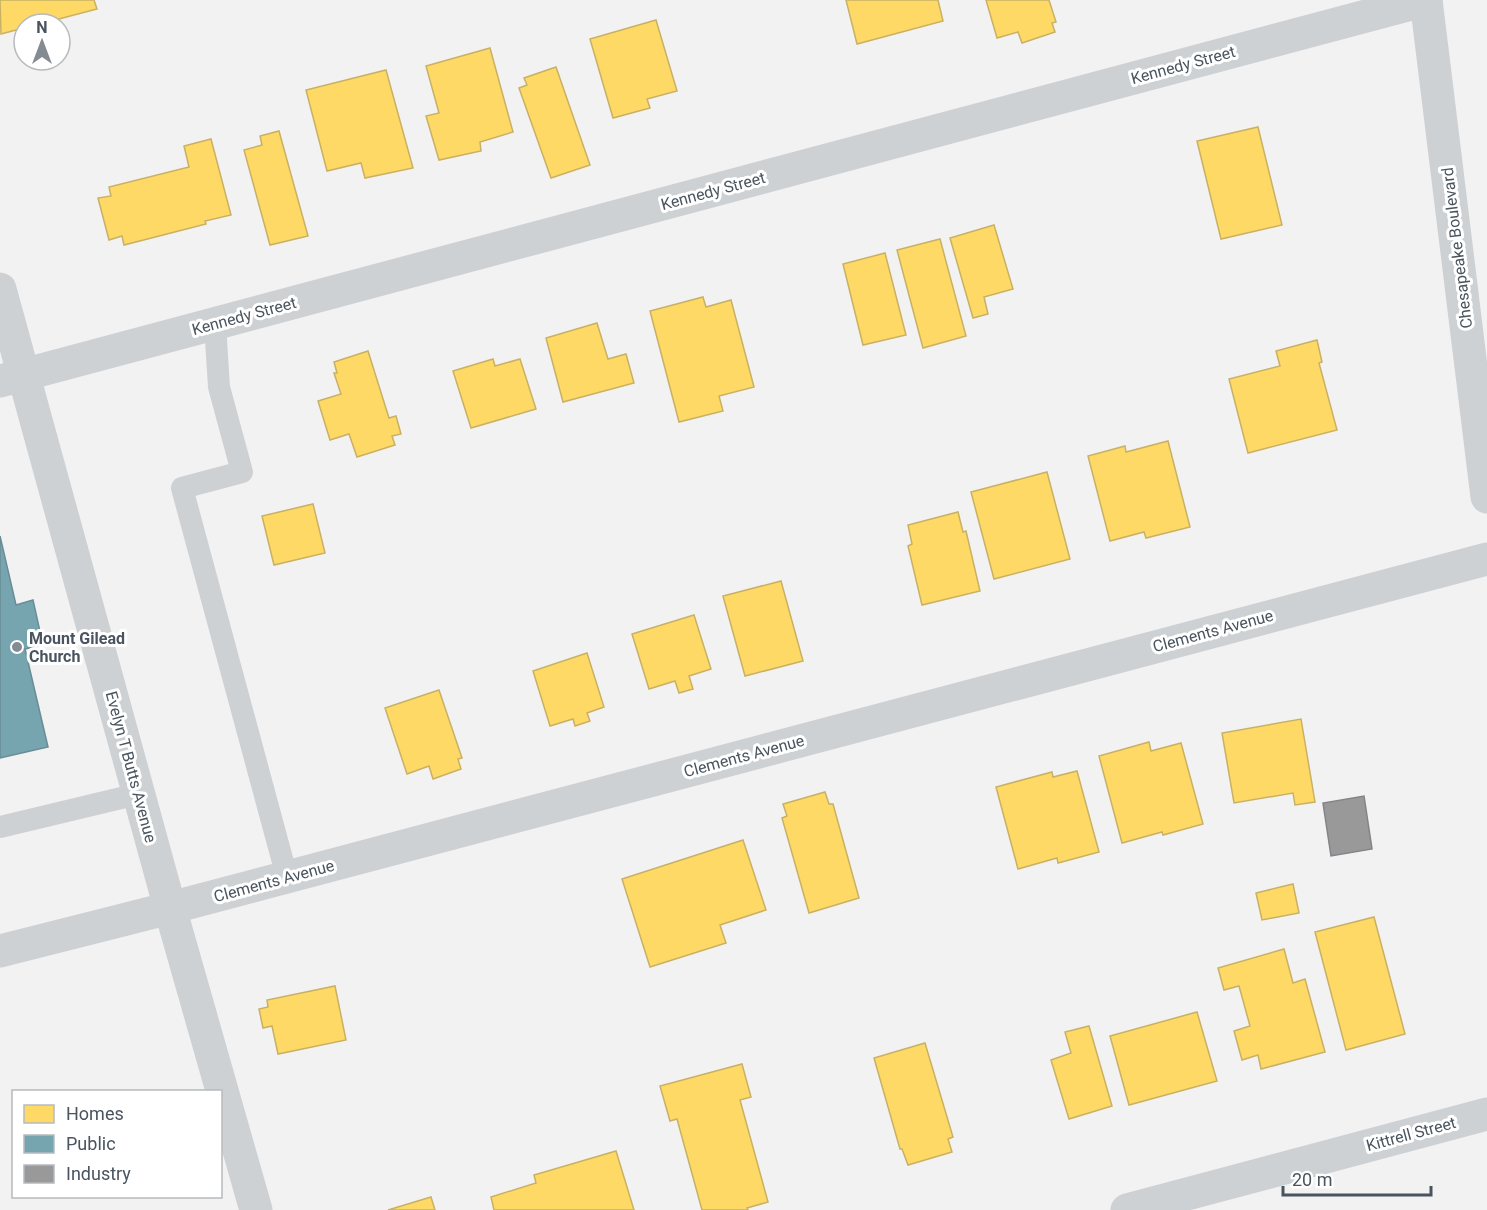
<svg xmlns="http://www.w3.org/2000/svg" width="1487" height="1210" font-family="Roboto,sans-serif">
	<style>
		.homes { fill: #ffd966; stroke: #c8b164; stroke-width: 1.5 }
		.public { fill: #76a5af; stroke: #688d97; stroke-width: 1.5 }
		.industry { fill: #999; stroke: #818488; stroke-width: 1.5 }
		.lines { fill: none; stroke-linecap: round; stroke-linejoin: round }
		.lane { stroke: #ced1d3; stroke-width: 22 }
		.street { stroke: #ced1d3; stroke-width: 33 }
		.secondary { stroke: #ced1d4; stroke-width: 33 }
		.poi-dot { fill: #848b92; stroke: #fff; stroke-width: 2 }
		.labels { text-anchor: middle; dominant-baseline: central; stroke-width: 6; stroke-linejoin: round; paint-order: stroke }
		.street-label { font-size: 16px; fill: #49545f; stroke: #fff }
		.poi-label { font-size: 16px; font-weight: bold; fill: #49545f; stroke: #fff; text-anchor: start }
	</style>
	<rect width="100%" height="100%" fill="#f3f2f2"/>
	<g class="homes">
		<path d="M0,0h94l3,9 -57,15h-16v4l-23,6z"/>
		<path d="M846,0h92l5,21 -86,23z"/>
		<path d="M986,0h63l7,22 -4,1 3,9 -33,11 -4,-11 -21,6z"/>
		<path d="M656,20l21,71 -30,8 3,9 -37,10 -23,-79z"/>
		<path d="M490,48l23,84 -33,10 1,9 -42,9 -13,-44 13,-3 -13,-47z"/>
		<path d="M556,67l34,98 -39,13 -32,-90 8,-3 -3,-7z"/>
		<path d="M386,70l27,98 -48,10 -4,-15 -34,8 -21,-81z"/>
		<path d="M1258,127l24,98 -61,14 -24,-98z"/>
		<path d="M279,131l29,105 -38,9 -26,-95 18,-5 -2,-9z"/>
		<path d="M211,139l20,76 -26,6 1,3 -82,21 -2,-9 -13,4 -11,-42 13,-2 -2,-9 80,-20 -5,-21z"/>
		<path d="M994,225l19,64 -29,8 4,17 -15,4 -23,-80z"/>
		<path d="M940,239l26,97 -43,12 -26,-98z"/>
		<path d="M885,253l21,82 -43,10 -20,-81z"/>
		<path d="M703,297l3,10 25,-7 23,87 -35,9 4,15 -44,11 -29,-111z"/>
		<path d="M597,323l11,36 18,-5 8,29 -71,19 -17,-64z"/>
		<path d="M1317,340l5,22 -3,1 18,67 -89,23 -19,-74 51,-13 -4,-15z"/>
		<path d="M368,351l21,67 7,-2 5,18 -9,2 3,9 -38,12 -8,-23 -19,6 -12,-39 23,-7 -7,-21h3l-3,-11z"/>
		<path d="M493,359l2,7 25,-7 16,50 -65,19 -18,-57z"/>
		<path d="M1168,441l22,86 -44,11 -2,-6 -34,9 -22,-85 37,-10 1,6z"/>
		<path d="M1047,472l23,87 -76,20 -23,-87z"/>
		<path d="M313,504l12,49 -51,12 -12,-49z"/>
		<path d="M958,512l5,20 3,-1 14,60 -58,14 -14,-59 4,-2 -4,-19z"/>
		<path d="M781,581l22,80 -58,15 -22,-80z"/>
		<path d="M694,615l17,54 -22,7 4,13 -14,4 -4,-12 -26,8 -17,-55z"/>
		<path d="M587,653l17,54 -17,6 3,8 -15,5 -2,-7 -23,7 -17,-55z"/>
		<path d="M439,690l23,68 -4,1 3,10 -28,10 -4,-13 -22,8 -22,-66z"/>
		<path d="M1301,719l14,83 -20,3 -2,-12 -59,10 -12,-70z"/>
		<path d="M1149,742l2,9 30,-8 22,81 -40,11 -1,-3 -40,11 -23,-87z"/>
		<path d="M1077,771l22,81 -41,11 -1,-5 -39,11 -22,-82 56,-15 1,5z"/>
		<path d="M825,792l4,12h4l26,94 -50,15 -27,-95 5,-2 -4,-12z"/>
		<path d="M743,840l23,70 -46,15 6,18 -76,24 -28,-88z"/>
		<path d="M1293,884l6,29 -37,7 -6,-27z"/>
		<path d="M1374,917l31,117 -59,16 -31,-118z"/>
		<path d="M1284,949l9,34 12,-4 20,73 -64,17 -3,-14 -16,5 -8,-29 16,-5 -11,-40 -15,4 -6,-22z"/>
		<path d="M335,986l11,54 -68,14 -6,-28 -9,2 -4,-19 9,-2 -1,-7z"/>
		<path d="M1197,1012l20,69 -88,24 -19,-69z"/>
		<path d="M1089,1026l23,80 -43,13 -18,-59 20,-7 -6,-21z"/>
		<path d="M925,1043l28,94 -5,2 4,13 -44,13 -6,-16h-2l-26,-91z"/>
		<path d="M742,1064l9,33 -11,3 28,102 -21,6 1,2h-46l-25,-91 -7,2 -10,-35z"/>
		<path d="M616,1151l18,59h-140l-3,-13 45,-14 -2,-8z"/>
		<path d="M431,1197l4,13h-47z"/>
	</g>
	<path class="public" d="M0,536l16,69 17,-5 10,45 -18,4 23,98 -48,11z"/>
	<path class="industry" d="M1364,796l8,53 -41,7 -8,-53z"/>
	<g class="lines">
		<g class="lane">
			<path d="M215,324l4,63 23,85 -60,16 105,389"/>
			<path d="M0,827l138,-33"/>
		</g>
		<g class="street">
			<path d="M0,289l170,619 86,302"/>
			<path d="M0,381l1426,-381"/>
			<path d="M0,951l170,-43 1317,-349"/>
			<path d="M1127,1210l360,-96"/>
		</g>
		<path class="secondary" d="M1426,0l61,497"/>
	</g>
	<circle class="poi-dot" cx="17" cy="647" r="6"/>
	<g class="labels">
		<g class="street-label">
			<text transform="translate(1183 65) rotate(-15)">Kennedy Street</text>
			<text transform="translate(713 191) rotate(-15)">Kennedy Street</text>
			<text transform="translate(1457 248) rotate(-97)">Chesapeake Boulevard</text>
			<text transform="translate(244 316) rotate(-15)">Kennedy Street</text>
			<text transform="translate(1213 631) rotate(-15)">Clements Avenue</text>
			<text transform="translate(744 756) rotate(-15)">Clements Avenue</text>
			<text transform="translate(131 767) rotate(75)">Evelyn T Butts Avenue</text>
			<text transform="translate(274 881) rotate(-15)">Clements Avenue</text>
			<text transform="translate(1411 1134) rotate(-15)">Kittrell Street</text>
		</g>
		<g class="poi-label">
			<text x="29" y="638">Mount Gilead<tspan x="29" dy="18">Church</tspan></text>
		</g>
	</g>
	<rect x="12" y="1090" width="210" height="108" fill="#ffffff" stroke="#b6bbbf" stroke-width="1.5"/>
	<rect x="24" y="1105" width="30" height="18" fill="#ffd966" stroke="#b6bbbf" stroke-width="1.5"/>
	<text x="66" y="1120" font-size="18" fill="#49545f">Homes</text>
	<rect x="24" y="1135" width="30" height="18" fill="#76a5af" stroke="#b6bbbf" stroke-width="1.5"/>
	<text x="66" y="1150" font-size="18" fill="#49545f">Public</text>
	<rect x="24" y="1165" width="30" height="18" fill="#999999" stroke="#b6bbbf" stroke-width="1.5"/>
	<text x="66" y="1180" font-size="18" fill="#49545f">Industry</text>
	<g transform="translate(42 42)"><circle r="28" fill="#ffffff" stroke="#b6bbbf" stroke-width="1.5"/>
	<path d="M0-4.5L10 22L0 15L-10 22Z" fill="#848b92"/>
	<text y="-9" font-size="16" font-weight="bold" text-anchor="middle" fill="#49545f">N</text>
	</g>
	<path d="M1283 1186v9h148v-9" fill="none" stroke="#49545f" stroke-width="3"/>
	<text x="1292" y="1186" font-size="18" fill="#49545f" stroke="#ffffff" stroke-width="4.5" paint-order="stroke">20 m</text>
</svg>
